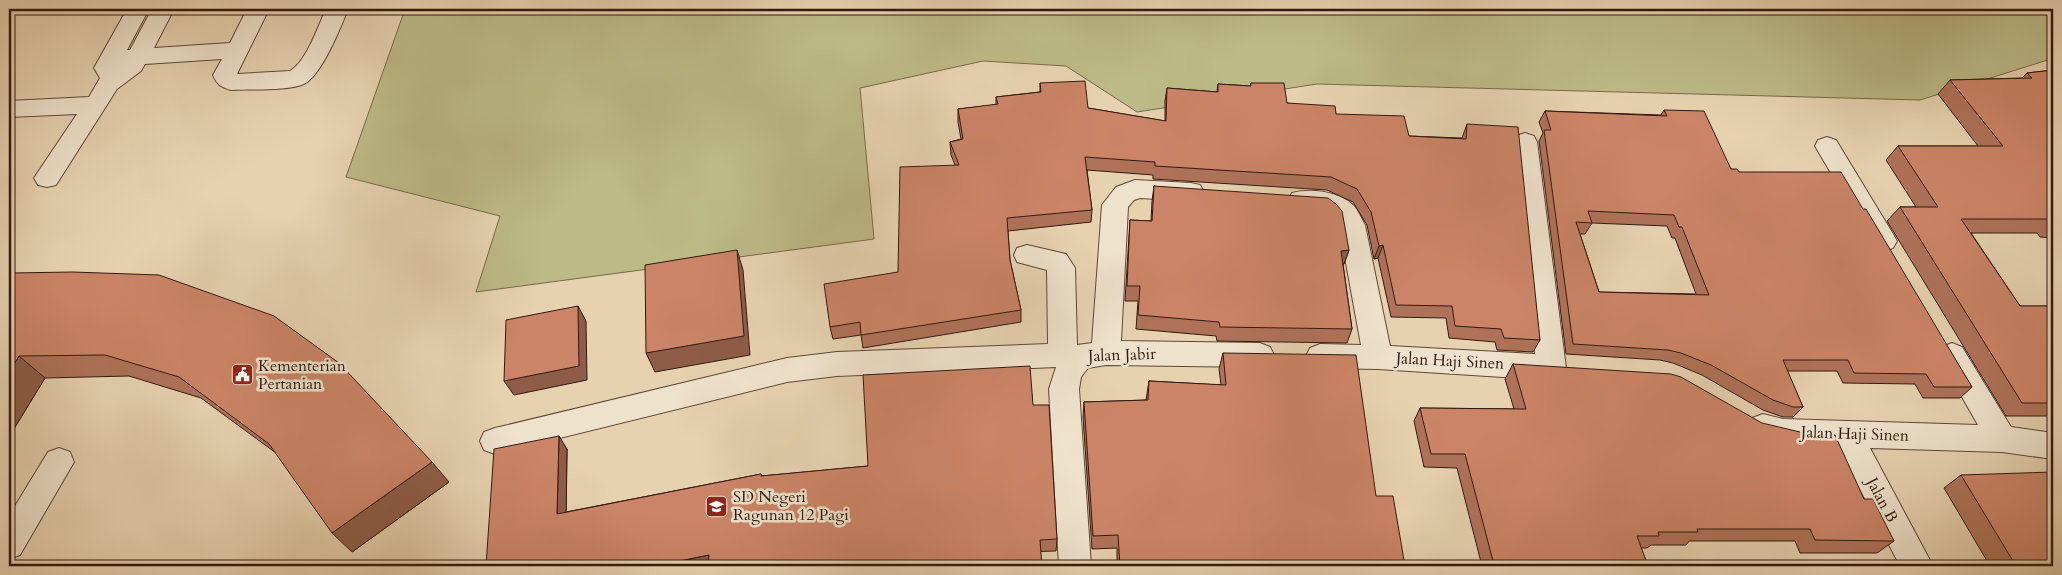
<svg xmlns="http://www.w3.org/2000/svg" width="2062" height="575" font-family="Cardo,serif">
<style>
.green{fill:#bcba87;stroke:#776a4c}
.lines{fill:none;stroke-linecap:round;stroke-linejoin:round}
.minor-casing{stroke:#5f4738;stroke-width:2}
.minor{fill:#efe2cc;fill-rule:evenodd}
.wall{fill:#af7259;stroke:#321910;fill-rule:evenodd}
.shaded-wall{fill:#8e5c48;stroke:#321910}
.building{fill:#cb8467;stroke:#321910;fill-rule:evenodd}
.labels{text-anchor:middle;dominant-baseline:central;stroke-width:5;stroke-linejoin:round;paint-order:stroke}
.street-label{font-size:16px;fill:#321910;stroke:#efe2cc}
.poi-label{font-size:16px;fill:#321910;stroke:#efe2cc;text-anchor:start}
</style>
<rect width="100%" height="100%" fill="#e7d2b0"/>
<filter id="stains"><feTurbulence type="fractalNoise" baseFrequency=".004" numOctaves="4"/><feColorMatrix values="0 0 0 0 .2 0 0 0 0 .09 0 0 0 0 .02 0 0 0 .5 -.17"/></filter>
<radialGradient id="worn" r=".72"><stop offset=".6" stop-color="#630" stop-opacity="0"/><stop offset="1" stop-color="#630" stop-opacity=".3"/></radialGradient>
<path class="green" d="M405,9H2053V61L2051,59L1920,100L1317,84L1137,112L1066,66L983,61L860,88L874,239L476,292L500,216L346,177Z"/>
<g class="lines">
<defs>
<path id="minor" d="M127,9H149L127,50H130L152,9H174L154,48L230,43L247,9H269L237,74L290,71C307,61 318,26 326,9H348C341,27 321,76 304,84C289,91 249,89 231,90C221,87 217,85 213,75L222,59L145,64L141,71L117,89L56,185L47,187L38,185L34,178L77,114L9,117V101L89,97L100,78L94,68Z
M1525,133L1534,136L1537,142L1566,368L1561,377L1551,380L1378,369L1320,368L1310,364L1306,356L1310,348L1320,344L1361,345L1339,225C1327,207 1310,212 1292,207L1288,200L1292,193C1309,188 1339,191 1353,205C1358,210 1361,218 1365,225L1390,346L1535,354L1513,142L1516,136Z
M1827,137L1836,140L1893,234L1897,241L1893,248L1884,251L1875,248L1815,146L1818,140Z
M1135,180L1191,183L1200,185L1204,192L1200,199L1191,201L1140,198L1134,200L1128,207L1121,341L1260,343L1270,347L1274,355L1270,363L1260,367L1106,365L1088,368L1081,377L1079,389L1091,566H1059L1049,389L1056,367L837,376L787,382L495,454L484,450L480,441L484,432L495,428L787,358L837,352L1048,344L1047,270L1017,262L1014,255L1017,248L1027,245L1066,254L1075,268L1077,345L1092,343L1102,205L1116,187Z
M1952,343L1962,347L2011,427L2053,433V459L2002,452L1870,448L1933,566H1900L1838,447L1783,445L1752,436L1748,427L1752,418L1763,414L1783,419L1978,425L1938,355L1942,347Z
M59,448L70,452L74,462L20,555L9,559V516L48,452Z"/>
</defs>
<use href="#minor" class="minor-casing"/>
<use href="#minor" class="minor"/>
</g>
<path class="wall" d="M2053,70V238L2040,237L2037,233H1971L2020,306H2053V416H2006L1887,221L1900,207H1916L1886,160L1898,146H1978L1938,94L1950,80L2022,78L2027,73Z
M1040,83L1088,108L1165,121V101L1167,88L1217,92L1218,84L1250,86L1251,83L1287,103L1336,114L1409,136L1462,138L1467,124L1540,340L1533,352L1497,350L1495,342L1449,338L1446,318L1391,317L1378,258L1374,259L1367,225L1353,202L1327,190L1153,179V175L1087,170L1092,210L1091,222L1008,231L1010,260L1021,310V322L863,348L861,335L833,339L830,327L898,272L955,165L951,155L950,142L961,139L958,122V109L996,105V97L1040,92Z
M1664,110L1731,169L1739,172L1863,209L1972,387L1960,398H1923L1915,384L1843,383L1837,371H1787L1803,407L1793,417H1783L1763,410L1702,375L1673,363L1660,360L1566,354L1539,141L1543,133L1539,122L1545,111L1661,115ZM1592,223L1667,226L1672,238H1675L1696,294L1599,292L1580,234H1585Z
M1154,186L1349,250L1344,264H1343L1352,329L1347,343L1217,341L1216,336L1136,329L1138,301H1125L1130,220L1151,221L1152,201Z
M9,273L449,482L352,552L276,453L201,398L129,376L45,378L9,437Z
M1223,353L1376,496L1405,566H1117V548L1092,549L1083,417L1084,402L1146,400L1149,381L1221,385L1219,369Z
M1513,364L1864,499L1894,541L1877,553H1800L1795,541H1689L1686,545H1651L1647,548H1641L1648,566H1482L1457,468L1424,467L1414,421L1420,408L1514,409L1505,379Z
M1033,405L1057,539L1056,551L486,566L567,449L566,512L761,474L762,476L868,466Z
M1961,475L2053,566H1990L1944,488Z"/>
<path class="shaded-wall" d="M1383,245L1378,258L1374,259L1379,246Z
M737,250L743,270L750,355L655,372L646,353Z
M1349,250L1344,264L1336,266L1341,251Z
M578,306L586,321L587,380L514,395L504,381Z
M19,356L45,378L9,437V372Z
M559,436L567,449L566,526L557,514Z
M432,462L449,482L352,552L332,533Z
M709,555L715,566H655Z"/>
<path class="building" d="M2053,70V222L2051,219H1961L2020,306H2053V403H2022L1900,207H1938L1898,146H2003L1950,80L2032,78L2027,73Z
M1085,81L1088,108L1166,121L1167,88L1218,92V84L1251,86V83H1284L1287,103L1335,106L1336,114L1404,116L1409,136L1466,139L1467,124L1518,127L1540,340L1504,338L1501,329L1455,326L1452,306L1396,305L1383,245L1379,246L1371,212L1357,189L1331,177L1155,166V162L1085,157L1092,210L1007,218L1010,260L1021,310L861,335L860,322L830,327L824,284L898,272L900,167L959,165L950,142L963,139L958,109L998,104L996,97L1041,92L1040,83Z
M1664,110L1704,111L1731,169H1737L1739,172H1841L1863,209H1866L1972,387H1934L1926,374L1854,373L1848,360H1783L1803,407H1793L1773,400L1711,365L1681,353L1668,350L1573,344L1544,130H1551L1545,111L1667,116ZM1588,211L1674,215L1679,227H1682L1709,295L1599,292L1576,222L1592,223Z
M1154,186L1328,198L1336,204L1342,211L1349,250L1341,251L1352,329L1220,327L1219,322L1138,315L1140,286H1127L1130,220L1152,221Z
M737,250L744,336L646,353L645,265Z
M73,272L159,275L274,316L339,363L432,462L332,533L269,444L179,377L105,355L19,356L9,372V273Z
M578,306L579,366L504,381L506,320Z
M1223,353L1356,355L1376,496H1393L1405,566H1120L1118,535L1093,536L1084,402L1148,400L1149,381L1226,385Z
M1513,364L1671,374L1681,377L1762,423L1800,432L1835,435L1864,499H1873L1894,541L1815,540L1810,529H1697L1698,532H1658L1659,536H1637L1648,566H1574L1572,561H1493L1465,454H1431L1420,408L1526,409Z
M1030,366L1033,405H1049L1057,539L1040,540L1042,566H708L709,555L655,566H486L494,449L559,436L557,514L761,474V476L868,466L863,375Z
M2053,472V566H2016L1961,475Z"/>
<defs>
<symbol id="civic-square" viewBox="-11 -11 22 22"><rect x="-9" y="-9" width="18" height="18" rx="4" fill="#8f2418" stroke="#efe2cc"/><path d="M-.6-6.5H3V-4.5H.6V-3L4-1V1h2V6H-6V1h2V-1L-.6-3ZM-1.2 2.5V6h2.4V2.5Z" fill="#fff"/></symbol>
<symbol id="school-square" viewBox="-11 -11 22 22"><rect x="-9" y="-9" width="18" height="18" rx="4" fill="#8f2418" stroke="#efe2cc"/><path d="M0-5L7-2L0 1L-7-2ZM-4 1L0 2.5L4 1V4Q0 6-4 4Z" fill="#fff"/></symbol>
</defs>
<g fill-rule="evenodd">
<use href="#civic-square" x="230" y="362" width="25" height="25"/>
<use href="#school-square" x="704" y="494" width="25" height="25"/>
</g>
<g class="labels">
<g class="street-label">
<text transform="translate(1122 355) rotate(-2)">Jalan Jabir</text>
<text transform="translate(1450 361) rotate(3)">Jalan Haji Sinen</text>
<text transform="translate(1855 434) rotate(2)">Jalan Haji Sinen</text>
<text transform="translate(1882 500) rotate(62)">Jalan B</text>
</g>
<g class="poi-label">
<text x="258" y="366">Kementerian<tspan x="258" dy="18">Pertanian</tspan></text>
<text x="733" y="497">SD Negeri<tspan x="733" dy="18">Ragunan 12 Pagi</tspan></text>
</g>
</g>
<rect width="2062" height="575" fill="none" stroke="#e7d2b0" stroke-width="30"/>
<rect x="10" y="10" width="2042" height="555" fill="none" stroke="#321910" stroke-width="2.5"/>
<rect x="15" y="15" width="2032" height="545" fill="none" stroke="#321910"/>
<rect width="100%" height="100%" filter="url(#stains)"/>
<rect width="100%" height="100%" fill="url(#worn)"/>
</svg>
